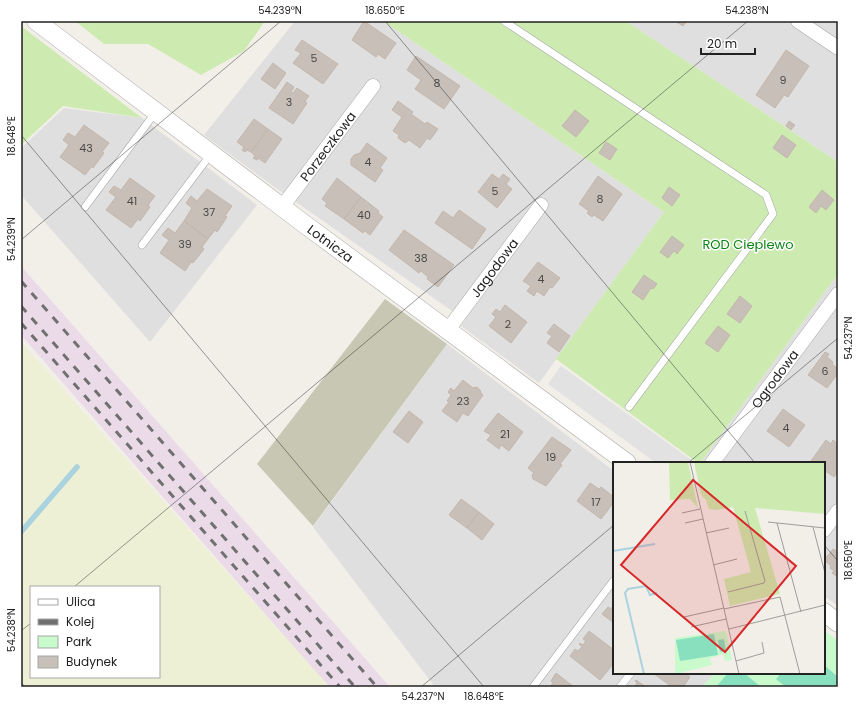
<svg xmlns="http://www.w3.org/2000/svg" width="859" height="708" font-family="Poppins,sans-serif">
<style>
.residential{fill:#e0dfdf}
.industrial{fill:#ebdbe8}
.construction{fill:#c7c7b4}
.farmland{fill:#eef0d5;fill-rule:evenodd}
.grass{fill:#cdebb0}
.park{fill:#c8facc}
.pitch{fill:#88e0be}
.parking{fill:#e2e2e2}
.lines{fill:none;stroke-linecap:round;stroke-linejoin:round}
.stream{stroke:#aad3df;stroke-width:5.5}
.building{fill:#c7bfb8;stroke:#c4b6ab}
.service-casing{stroke:#a9a9a9;stroke-width:8}
.minor-casing{stroke:#a9a9a9;stroke-width:15}
.tertiary-casing{stroke:#a9a9a9;stroke-width:19}
.service{stroke:#fff;stroke-width:7}
.minor{stroke:#fff;stroke-width:14}
.tertiary{stroke:#fff;stroke-width:18}
.rail{stroke:#707070;stroke-width:3;stroke-dasharray:8 8;stroke-linecap:butt}
.ticks{fill:none;stroke:#222;stroke-width:1;stroke-opacity:0.45}
.labels{text-anchor:middle;dominant-baseline:central;stroke-width:3;stroke-linejoin:round;paint-order:stroke}
.number-label{font-size:11px;fill:#4b4948}
.street-label{font-size:13px;fill:#222;stroke:#fff}
.park-label{font-size:13px;fill:#0c8416;stroke:#fff}
.inset-river{fill:none;stroke:#aad3df;stroke-width:2}
.inset-road{fill:none;stroke:#9f9d99;stroke-width:1}
.view{fill:#d62828;fill-opacity:0.15;stroke:#d62828;stroke-width:2}
.inset-edge{fill:none;stroke:#222;stroke-width:2}
.neatline{fill:none;stroke:#222;stroke-width:1.5}
.ticks-label{font-size:10px;text-anchor:middle;fill:#222}
</style>
<rect width="100%" height="100%" fill="#f2efe9"/>
<path class="residential" d="M295,21H383L664,212L539,383L461,326L465,320L273,186L204,135Z
M626,21H838V162L784,126Z
M64,108L142,118L257,205L150,342L21,195V148Z
M838,274V606L824,596V463H700Z
M447,344L614,471V673H715L702,687H435L313,527Z"/>
<path class="industrial" d="M21,266L390,687H329L21,335Z"/>
<path class="construction" d="M385,299L447,344L313,526L257,464Z"/>
<path class="farmland" d="M21,342L328,685L329,687H21ZM31,587H159V677H31Z"/>
<path class="grass" d="M75,21H265L244,51L201,75L148,44H104Z
M383,21H626L838,162V274L700,463H698L556,359L664,212Z
M21,26L142,118L63,106L21,145Z"/>
<path class="park" d="M824,630L838,641V687H702L715,673H824Z"/>
<path class="pitch" d="M824,665L838,677V687H786L776,679L781,673H824Z
M728,673H744L761,687H716Z"/>
<path class="parking" d="M561,366L694,462L693,463H656L548,384Z"/>
<g class="lines">
<path class="stream" d="M21,532L77,467"/>
</g>
<path class="building" d="M364,21L396,43L385,59L378,54L376,57L352,40Z
M675,21H687L683,26Z
M302,40L338,64L323,84L293,63L301,53L295,50Z
M786,50L809,66L788,97L784,95L775,108L756,95Z
M416,56L460,86L444,109L415,89L421,80L407,70Z
M273,63L286,73L275,89L261,79Z
M287,82L294,87L291,92L293,93L297,88L309,96L305,101L307,103L293,124L269,108Z
M398,101L413,112L411,114L425,124L427,122L438,129L430,140L427,138L420,148L409,140L405,143L398,138L399,135L393,131L402,117L392,110Z
M575,110L589,121L576,137L562,126Z
M254,119L268,129L251,152L247,150L245,152L242,150L244,147L237,142Z
M789,121L795,125L791,130L786,126Z
M84,125L109,143L102,152L104,153L93,168L92,166L85,175L60,157L69,145L63,140L68,133L75,137Z
M268,129L282,139L265,163L258,158L257,160L253,158L255,156L251,152Z
M782,135L796,145L787,158L773,148Z
M606,142L617,149L610,160L599,153Z
M367,143L387,158L380,168L383,170L375,182L351,165V159L354,155L360,153Z
M492,174L499,179L503,174L510,179L506,184L512,189L497,208L478,192Z
M598,176L622,194L603,221L594,215L592,217L587,213L589,211L579,204Z
M130,178L155,196L148,205L150,207L140,221L138,219L131,228L106,210L116,197L109,192L114,186L121,190Z
M337,178L361,197L344,219L325,206L327,203L322,199Z
M669,187L680,195L672,206L662,198Z
M207,189L232,206L225,216L227,217L217,232L215,230L208,239L184,221L192,208L186,203L191,196L197,201Z
M822,190L834,200L826,210L821,206L816,213L809,207Z
M361,197L379,211L378,213L383,217L370,235L365,231L363,233L344,219Z
M459,210L486,229L472,249L435,223L443,211L453,218Z
M184,221L208,239L202,247L204,249L193,263L191,262L185,271L160,253L169,240L162,235L168,228L175,233Z
M404,230L454,265L438,287L427,279L428,277L421,271L419,273L389,250Z
M672,236L684,245L677,254L674,251L668,258L660,252Z
M538,262L560,278L552,288L550,287L544,296L537,291L534,296L527,291L531,286L523,281Z
M644,275L657,284L653,289L651,288L643,300L632,292Z
M740,296L752,306L740,323L727,314Z
M505,305L527,322L511,343L489,326L496,317L492,314L496,309L500,312Z
M554,324L570,336L559,352L547,343L552,336L547,333Z
M718,326L730,335L718,352L705,343Z
M825,352L829,354L827,357L833,362L832,364L838,369V373L827,388L808,375Z
M463,380L473,388L477,387L480,390L481,393L483,395L468,416L463,413L457,422L442,411L449,402L447,401L451,395L448,392L451,388L454,391Z
M783,409L805,425L789,447L767,431Z
M409,411L423,422L408,443L393,432Z
M498,413L523,432L509,451L501,445L499,449L487,440L491,435L484,431Z
M552,437L571,450L560,464L562,465L546,486L533,479L532,475L534,473L528,468Z
M826,440L831,444L833,440L838,444V472L834,477L824,470V463H815L811,461Z
M590,483L599,489L601,487L614,497V502L601,519L577,501Z
M461,499L479,512L467,528L449,515Z
M479,512L494,524L482,540L467,528Z
M833,549L838,552V577L832,573L834,571L830,568L831,566L824,560Z
M614,604V623L602,614L608,607L611,609Z
M589,631L614,650V663L600,680L570,656L575,649L578,651L582,647L579,644L580,643L583,645L586,641L583,639Z
M556,673L574,687H550L553,683L551,681Z
M653,673H685L690,677L683,687H672Z
M636,680L646,687H634L637,683L635,681Z"/>
<g class="lines">
<defs>
<path id="service" d="M504,21L766,195L773,214L629,407
M85,207L155,113
M142,245L211,154
M533,687L614,580
M620,687L631,673"/>
<g id="minor">
<path d="M798,21L838,48"/>
<path id="s1" d="M282,207L373,86"/>
<path id="s2" d="M447,331L541,205"/>
<path id="s3" d="M712,463L838,294"/>
<path d="M824,530L838,511"/>
</g>
<g id="tertiary">
<path id="s4" d="M36,21L299,220L627,463"/>
<path d="M824,612L838,623"/>
</g>
</defs>
<use href="#service" class="service-casing"/>
<use href="#minor" class="minor-casing"/>
<use href="#tertiary" class="tertiary-casing"/>
<use href="#service" class="service"/>
<use href="#minor" class="minor"/>
<use href="#tertiary" class="tertiary"/>
<path class="rail" d="M21,281L377,687
M21,306L355,687
M21,323L340,687"/>
</g>
<path class="ticks" d="M385,21L755,463M21,135L484,687M21,240L281,21M688,463L838,338M824,545L838,561M74,587L748,21M21,631L31,623M21,682L25,687M421,687L614,525"/>
<g class="labels">
<g class="number-label">
<text x="314" y="58">5</text>
<text x="783" y="80">9</text>
<text x="437" y="83">8</text>
<text x="289" y="102">3</text>
<text x="86" y="148">43</text>
<text x="368" y="162">4</text>
<text x="495" y="191">5</text>
<text x="600" y="199">8</text>
<text x="132" y="201">41</text>
<text x="209" y="212">37</text>
<text x="364" y="215">40</text>
<text x="185" y="244">39</text>
<text x="421" y="258">38</text>
<text x="541" y="279">4</text>
<text x="508" y="324">2</text>
<text x="825" y="371">6</text>
<text x="463" y="401">23</text>
<text x="786" y="428">4</text>
<text x="505" y="434">21</text>
<text x="551" y="457">19</text>
<text x="596" y="502">17</text>
</g>
<g class="street-label">
<text stroke="none"><textPath href="#s1" startOffset="76">Porzeczkowa</textPath></text>
<text stroke="none"><textPath href="#s4" startOffset="369">Lotnicza</textPath></text>
<text stroke="none"><textPath href="#s2" startOffset="79">Jagodowa</textPath></text>
<text stroke="none"><textPath href="#s3" startOffset="105">Ogrodowa</textPath></text>
</g>
<g class="park-label">
<text x="748" y="244">ROD Cieplewo</text>
</g>
</g>
<g transform="translate(613 462)">
<rect width="212" height="212" fill="#f2efe9"/>
<path d="M56,0H75L85,46L77,37L57,38ZM81,0H212V52L142,46L167,132L117,144L111,117L138,110L120,45L104,48L96,47L93,38L88,33Z" fill="#cdebb0"/>
<path d="M113,169L119,198L112,199L110,192L97,196L99,203L62,212V176Z" fill="#c8facc"/>
<path d="M101,172L105,193L67,199L63,178ZM111,177L113,189L107,190L105,178Z" fill="#88e0be"/>
<path class="inset-river" d="M0,89L42,82M31,212L12,131L15,127L33,124L37,133L44,131"/>
<path class="inset-road" d="M77,0L126,212M69,51L87,47M155,60L212,66M72,61L90,57M164,61L188,150M200,65L212,111M93,71L116,66M100,103L124,97M115,130L151,121L152,119L132,49M111,147L167,135L187,212M71,155L111,146M78,165L113,157M116,167L212,143M123,199L151,191L149,180"/>
<path class="view" d="M80,18L183,104L112,190L8,103Z"/>
<rect width="212" height="212" class="inset-edge"/>
</g>
<rect width="859" height="708" fill="none" stroke="#ffffff" stroke-width="44"/>
<rect x="30" y="586" width="130" height="92" fill="#ffffff" stroke="#a7a7a7"/>
<rect x="38" y="599" width="20" height="6" fill="#ffffff" stroke="#a7a7a7"/>
<text x="66" y="606" font-size="12" fill="#222222">Ulica</text>
<rect x="38" y="619" width="20" height="6" fill="#707070" stroke="#a7a7a7"/>
<text x="66" y="626" font-size="12" fill="#222222">Kolej</text>
<rect x="38" y="636" width="20" height="12" fill="#c8facc" stroke="#a7a7a7"/>
<text x="66" y="646" font-size="12" fill="#222222">Park</text>
<rect x="38" y="656" width="20" height="12" fill="#c7bfb8" stroke="#a7a7a7"/>
<text x="66" y="666" font-size="12" fill="#222222">Budynek</text>
<path d="M701 48v6h54v-6" fill="none" stroke="#222222" stroke-width="2"/>
<text x="707" y="48" font-size="12" fill="#222222" stroke="#ffffff" stroke-width="3" paint-order="stroke">20 m</text>
<rect x="22" y="22" width="815" height="664" class="neatline"/>
<g class="ticks-label">
<text x="280" y="14">54.239°N</text>
<text x="385" y="14">18.650°E</text>
<text x="747" y="14">54.238°N</text>
<text transform="translate(11 136) rotate(-90)" y="4">18.648°E</text>
<text transform="translate(11 239) rotate(-90)" y="4">54.239°N</text>
<text transform="translate(848 338) rotate(-90)" y="4">54.237°N</text>
<text transform="translate(848 560) rotate(-90)" y="4">18.650°E</text>
<text transform="translate(11 630) rotate(-90)" y="4">54.238°N</text>
<text x="423" y="700">54.237°N</text>
<text x="484" y="700">18.648°E</text>
</g>
</svg>
